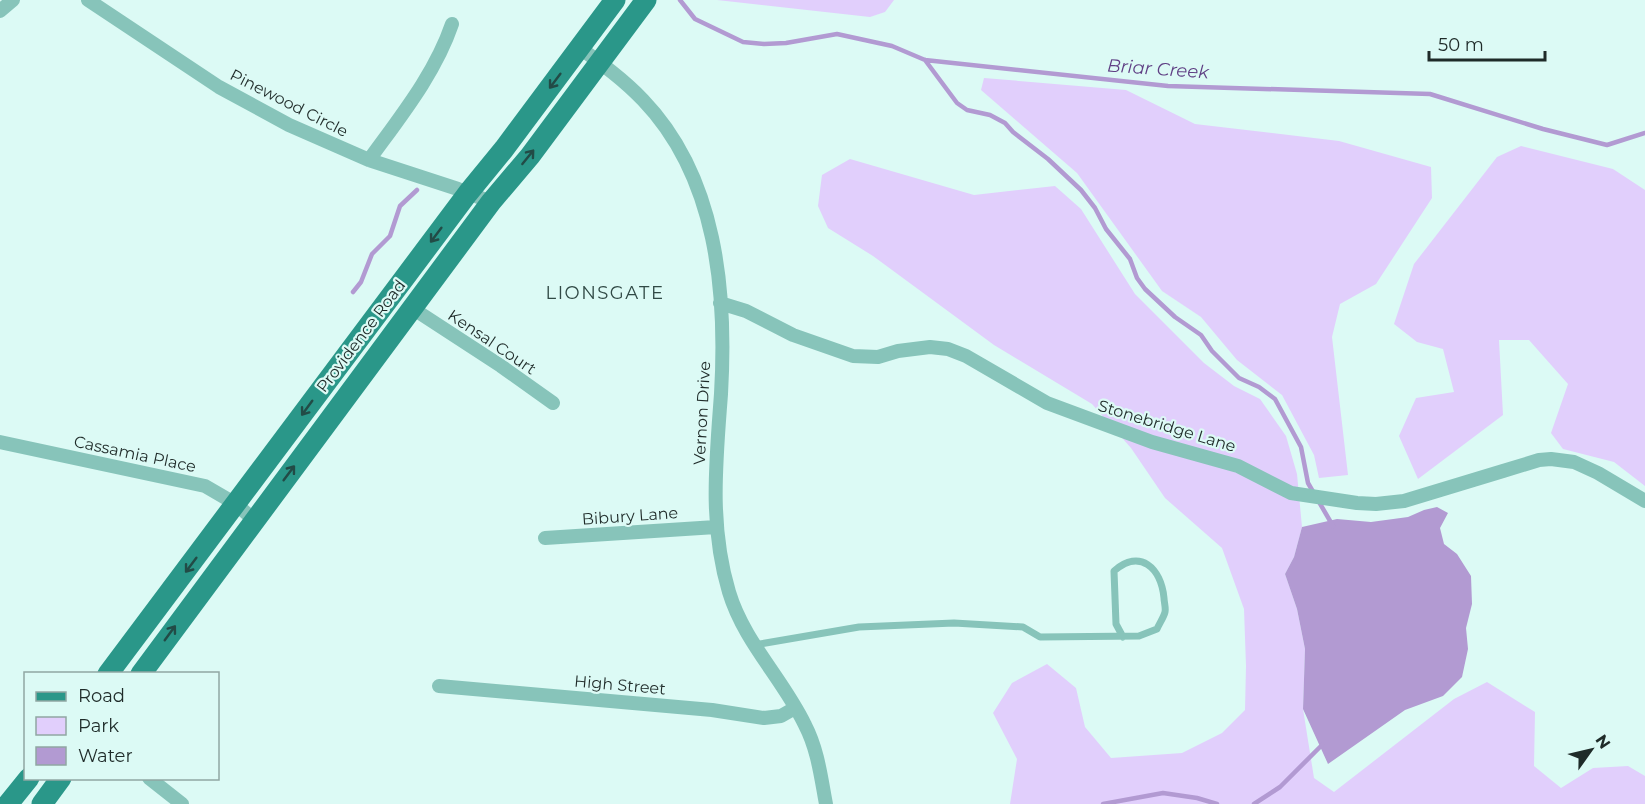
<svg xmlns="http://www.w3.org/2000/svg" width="1645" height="804" font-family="Montserrat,sans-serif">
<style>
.green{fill:#e1cffc}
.water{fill:#b29ad2}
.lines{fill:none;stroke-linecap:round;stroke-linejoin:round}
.stream{stroke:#b29ad2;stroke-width:4.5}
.service{stroke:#87c4ba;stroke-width:7}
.minor{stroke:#87c4ba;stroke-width:14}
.primary{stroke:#2a9789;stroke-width:21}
.oneway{stroke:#224b46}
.labels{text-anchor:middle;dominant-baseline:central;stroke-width:4.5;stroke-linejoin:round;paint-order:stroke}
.street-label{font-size:16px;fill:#1f2b29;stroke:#dcfaf5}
.water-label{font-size:18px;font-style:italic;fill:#5f3f84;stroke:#dcfaf5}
.neighbourhood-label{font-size:18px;letter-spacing:1.5px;fill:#304945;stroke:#dcfaf5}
</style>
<rect width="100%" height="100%" fill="#dcfaf5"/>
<path class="green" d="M717,0H894L885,12L870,17Z
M984,78L1126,90L1195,124L1339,141L1431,167L1432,198L1376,284L1340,304L1332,337L1348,475L1319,478L1314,455L1282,395L1237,360L1201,317L1162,291L1077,173L981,90Z
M1521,146L1613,169L1645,190V486L1614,462L1563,449L1551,433L1568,384L1529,340H1499L1503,415L1418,479L1399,436L1416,398L1454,392L1443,349L1417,342L1394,324L1414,264L1497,157Z
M850,159L974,195L1055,186L1081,209L1135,294L1204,363L1234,386L1260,399L1286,436L1297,474L1302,527L1294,557L1285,574L1297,609L1305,649L1303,709L1314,778L1334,792L1454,699L1487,682L1535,712L1534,766L1561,788L1593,768L1628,766L1645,776V804H1010L1017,759L993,713L1012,683L1047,664L1076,688L1085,727L1111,758L1182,753L1222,733L1245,710L1246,666L1244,609L1222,548L1165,498L1131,448L1092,404L994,345L873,256L828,228L818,206L822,175Z"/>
<path class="water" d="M1437,507L1448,513L1440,528L1444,544L1457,554L1471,576L1472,604L1466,628L1468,649L1462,677L1443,696L1405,710L1328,764L1303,709L1305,649L1297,609L1285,574L1294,557L1302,527L1337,519L1371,522L1408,517L1424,510Z"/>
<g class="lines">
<path class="stream" d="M680,0L695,19L743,42L764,44L786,43L837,34L892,46L925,60L1168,86L1430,94L1543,129L1607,145L1645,133
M925,60L957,103L967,110L990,115L1005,123L1013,132L1048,159L1081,190L1095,208L1106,229L1130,259L1137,278L1145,289L1175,317L1201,335L1212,351L1239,378L1259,387L1275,399L1301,447L1308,483L1333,526
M353,292L361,282L372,254L390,236L400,206L417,190
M1103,804L1163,793L1197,798L1217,804
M1254,804L1280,787L1322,745"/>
<path class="service" d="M754,645L859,627L954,623L1023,627L1040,637L1139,636L1157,629C1159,624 1164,617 1165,612C1166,608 1164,602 1164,598C1161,568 1140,548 1114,571L1116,624L1123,637"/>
<path class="minor" d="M88,0L219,87L289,125L369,160L458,189L491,202
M0,11L13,0
M580,48C602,64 624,80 643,100C717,177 727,292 721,394C716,462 709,525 729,592C744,642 783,679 805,725C818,750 821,778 826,804
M369,160C400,117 435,74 452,24
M720,303L746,311L793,335L853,356L878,357L898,351L930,347L948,349L966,356L1047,403L1152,442L1238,466L1291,493L1357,503L1376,504L1404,501L1503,471L1539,460L1551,459L1574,462L1598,473L1645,501
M412,308L501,366L553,403
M0,442L205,486L236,504L254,520
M545,538L716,527
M439,686L712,710L764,718L781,716L795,708
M149,778L182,804"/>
<path class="primary" d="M108,674L468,193L504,149L615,0
M141,674L491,202L530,156L646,0
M8,804L29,778
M42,804L61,778"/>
</g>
<defs><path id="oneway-shaft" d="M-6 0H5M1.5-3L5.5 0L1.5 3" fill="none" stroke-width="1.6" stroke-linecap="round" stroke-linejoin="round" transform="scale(1.5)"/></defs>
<g class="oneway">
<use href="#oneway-shaft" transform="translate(555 81) rotate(127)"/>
<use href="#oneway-shaft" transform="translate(528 157) rotate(-51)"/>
<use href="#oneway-shaft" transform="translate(436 235) rotate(127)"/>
<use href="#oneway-shaft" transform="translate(307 408) rotate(126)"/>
<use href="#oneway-shaft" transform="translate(289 473) rotate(-53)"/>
<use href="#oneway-shaft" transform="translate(191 565) rotate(127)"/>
<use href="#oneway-shaft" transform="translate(170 633) rotate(-54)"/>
</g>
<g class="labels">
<g class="street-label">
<text transform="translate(289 103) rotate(27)">Pinewood Circle</text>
<text transform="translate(361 336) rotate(-53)">Providence Road</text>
<text transform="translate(492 342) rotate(34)">Kensal Court</text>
<text transform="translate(702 413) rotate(-87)">Vernon Drive</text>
<text transform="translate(1167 426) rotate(17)">Stonebridge Lane</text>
<text transform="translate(135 454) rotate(12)">Cassamia Place</text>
<text transform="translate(630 516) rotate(-4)">Bibury Lane</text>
<text transform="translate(620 685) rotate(5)">High Street</text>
</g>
<g class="water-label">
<text transform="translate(1158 69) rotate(4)">Briar Creek</text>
</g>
<g class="neighbourhood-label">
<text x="605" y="293">LIONSGATE</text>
</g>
</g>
<rect x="24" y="672" width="195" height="108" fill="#dcfaf5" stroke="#90a7a3" stroke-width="1.5"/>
<rect x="36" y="692" width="30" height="9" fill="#2a9789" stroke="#90a7a3" stroke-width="1.5"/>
<text x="78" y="702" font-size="18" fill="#1f2b29">Road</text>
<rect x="36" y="717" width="30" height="18" fill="#e1cffc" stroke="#90a7a3" stroke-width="1.5"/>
<text x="78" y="732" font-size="18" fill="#1f2b29">Park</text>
<rect x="36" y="747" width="30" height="18" fill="#b29ad2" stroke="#90a7a3" stroke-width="1.5"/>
<text x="78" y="762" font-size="18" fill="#1f2b29">Water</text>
<g transform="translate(1591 750) rotate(56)" stroke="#dcfaf5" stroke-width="4.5" paint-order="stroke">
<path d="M0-4.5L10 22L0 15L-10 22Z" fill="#1f2b29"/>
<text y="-9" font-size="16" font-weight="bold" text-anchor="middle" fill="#1f2b29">N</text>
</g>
<path d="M1429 51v9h116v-9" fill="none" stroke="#1f2b29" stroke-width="3"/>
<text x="1438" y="51" font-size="18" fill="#1f2b29" stroke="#dcfaf5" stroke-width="4.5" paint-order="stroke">50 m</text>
</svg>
